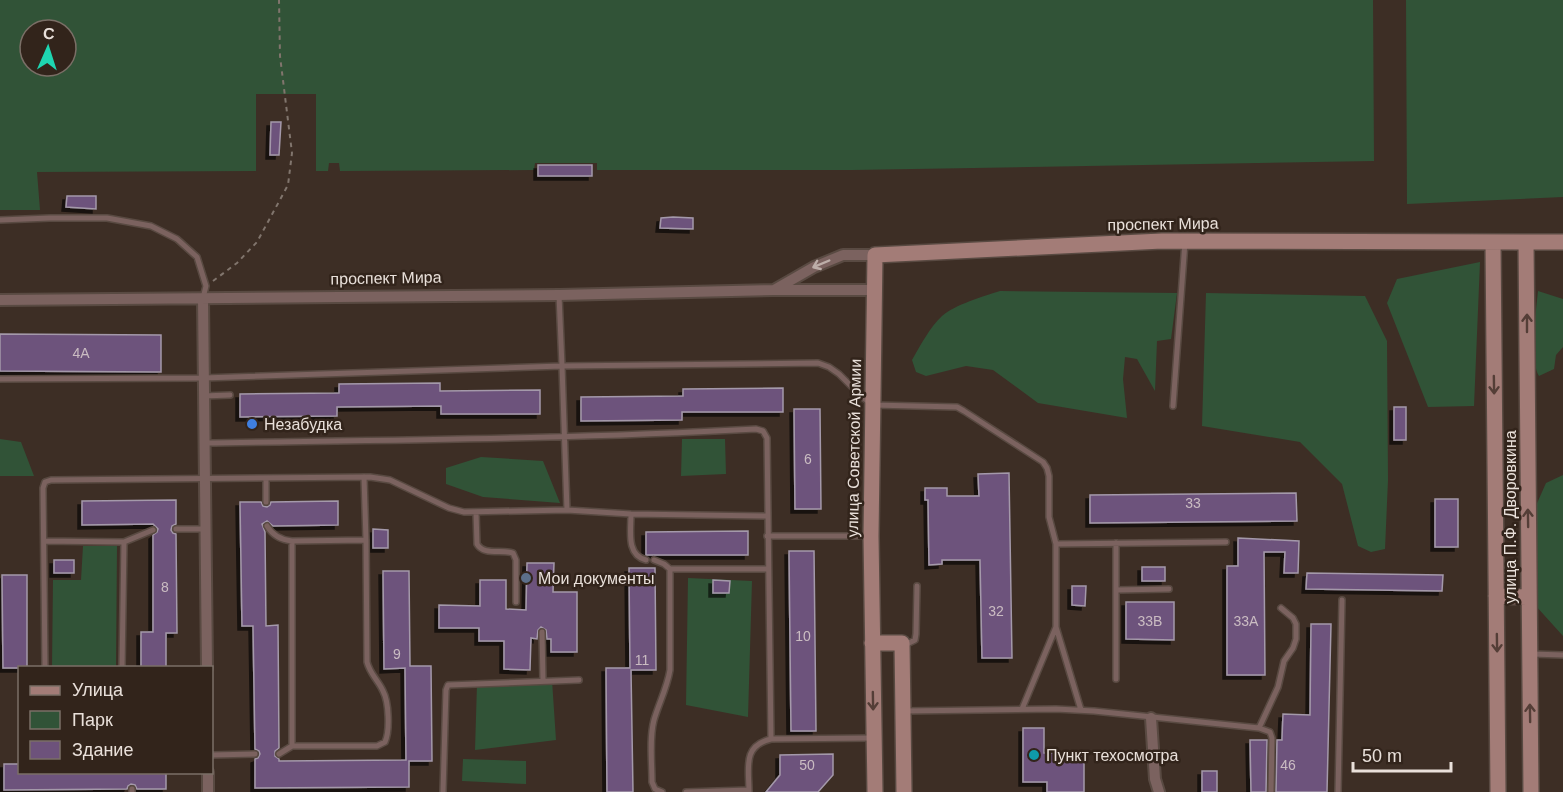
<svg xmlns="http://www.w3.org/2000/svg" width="1563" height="792" font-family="Helvetica,sans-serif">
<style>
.green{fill:#315337;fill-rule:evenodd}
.building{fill:#6d527b;stroke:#a499aa;stroke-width:1.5;filter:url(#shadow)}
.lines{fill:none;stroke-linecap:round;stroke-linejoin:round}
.lane-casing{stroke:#594a42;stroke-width:8}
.street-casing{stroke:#594a42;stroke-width:14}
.secondary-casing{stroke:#594a42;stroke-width:18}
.path{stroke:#81756d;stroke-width:2;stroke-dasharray:4.5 4.5;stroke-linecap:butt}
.lane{stroke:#7b625f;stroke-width:5}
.street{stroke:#7b625f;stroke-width:10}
.secondary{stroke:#a37c77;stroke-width:15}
.oneway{stroke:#bdaea9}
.oneway2{stroke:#543e37}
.shop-dot{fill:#3f7fe0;stroke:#32241b;stroke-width:2}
.service-dot{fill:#5c6f8a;stroke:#32241b;stroke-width:2}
.culture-dot{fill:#0f9aa8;stroke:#32241b;stroke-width:2}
.labels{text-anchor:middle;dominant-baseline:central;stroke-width:5;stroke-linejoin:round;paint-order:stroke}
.number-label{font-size:14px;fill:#cabcc2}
.street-label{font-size:16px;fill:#e9e0da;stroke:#32241b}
.poi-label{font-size:16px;fill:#e9e0da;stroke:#32241b;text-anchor:start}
</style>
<defs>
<filter id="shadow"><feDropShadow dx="-4" dy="4" stdDeviation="0" flood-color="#0009"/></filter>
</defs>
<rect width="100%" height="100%" fill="#3d2e25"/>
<path class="green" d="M0,0H1373L1374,161L853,170H597V163H535L534,170L340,171L339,163H329L328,171H316V94H256V171L37,172L40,210H0ZM30,30H66V66H30Z
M1406,0H1563V197L1407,204Z
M1480,262L1474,406L1428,407L1387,303L1397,279Z
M1000,291L1177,293L1171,339L1157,341L1155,391L1137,359L1125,357L1123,379L1127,418L1038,403L993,370L966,366L926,376L916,372L912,360C920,346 930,327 942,316C954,305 984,296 1000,291Z
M1538,291L1563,299V347L1556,355L1554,369L1539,376C1529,360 1536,311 1538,291Z
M1206,293L1365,296L1387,341L1388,480L1385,549L1371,552L1358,546L1342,484L1300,442L1202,426Z
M0,439L21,442L34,476H0Z
M682,439H725L726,474L681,476Z
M481,457L543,461L560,503L483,497L446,484V468Z
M1563,475V636L1535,605L1534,510L1546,483Z
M83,546H117L116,667H52L53,580H81Z
M688,578L752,581L748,717L686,705Z
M552,680L556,740L475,750L477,684Z
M463,759L526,761V784L462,781Z"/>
<path class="building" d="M271,122H281L279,155H270Z
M538,165H592V176H538Z
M67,196H96V209L66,207Z
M673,217L693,218V229L660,228L661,218Z
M0,334L161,335V372L0,371Z
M440,383V391L540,390V414H441V406L337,407V416L240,417V394L339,393V384Z
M783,388V412H682V420L581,421V397L683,396V389Z
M1394,407H1406V440H1394Z
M794,409H820L821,509H795Z
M1009,473L1012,658H982L980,560H942V564L929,565L928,500H925V488H947V496H979L978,474Z
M1296,493L1297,521L1090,523V495Z
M1435,499H1458V547H1435Z
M176,500V524L172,526L171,530L173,533L176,534L177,633H166V668H141V632H153V535L157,532L158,529L153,524L82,525V501Z
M338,501V525L273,526L267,521L262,524L265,532L266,626L278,625L279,748L275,751V756L279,759V761L406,760L405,668L384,669L383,571H409L410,666H431L432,761H409V787L255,788V759L258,758L260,754L259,751L255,749L253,626H242L240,502H261L263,506L267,507L270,505L271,502Z
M373,529L388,530V548H373Z
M748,531V555H646V532Z
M1238,538L1299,541L1298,573H1284L1285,552H1264L1265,675H1227V566H1238Z
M789,551H814L816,731H791Z
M54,560H74V573H54Z
M527,563H554L553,592H577V652H551V639H547L546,630L541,627L538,630L537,639L531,638L530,670L504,669V641H479V628H439V605L480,606V580H506V609L526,610Z
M1142,567H1165V581H1142Z
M629,568H655L656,670H631L633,792H607L606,668H630Z
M1307,573L1443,575L1442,591L1306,589Z
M2,575H27V668H3Z
M713,580L730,581L729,593H713Z
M1072,586H1086L1085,606L1072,605Z
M1126,602H1174V640L1126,639Z
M1311,624H1331L1327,792H1276L1277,740H1282V738L1283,714L1310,715Z
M1023,728H1044V753H1084V792H1047V782H1023Z
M1250,740H1267L1266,792H1251Z
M833,754V775L818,792H766L780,775V755Z
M4,764H20V772H166V789H137L135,785L131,784L128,786L127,789L4,790Z
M1202,771H1217V792H1202Z"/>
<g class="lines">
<defs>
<path id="lane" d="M0,220L50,218H107L151,226L177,239L197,257L206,286L203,298
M559,295L562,366L818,363L829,367L839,374L861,396L873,405L957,407L964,411L1043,462L1047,468L1049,476V517L1056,544V627L1022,709
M0,379L203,378L562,366L567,510
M203,396L230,395
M1173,406L1185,242
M204,443C388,440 572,439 756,429L763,431L767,438L771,739C742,746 749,768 749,792
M364,477L366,540L292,541V746H377L385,742C390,731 389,702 383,691C378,680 370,674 367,662L366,540
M266,478V502
M476,512L477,544C484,556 501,549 513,553L516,560V602
M631,514C631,531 626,555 646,560
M267,526C273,536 281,540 292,541
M176,529H206
M767,536H870
M44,541L124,542L122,668
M124,542L153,530
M1116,543V679
M1056,544L1226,542
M654,560L664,564L670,569
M1116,590L1169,589
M1056,627L1081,710
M542,632L543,681
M903,643H909L915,640L916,634L917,586
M1532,654L1563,655
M45,668L43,488L45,482L51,480L370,477L390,480L449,508L464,512L567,510L631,514L767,516
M904,711L1056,709L1094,711L1259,728L1278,687L1284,661L1293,648L1296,639V624L1293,618L1281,608
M1259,728L1270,732L1272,738L1271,792
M771,739L873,738
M279,754L292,746
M212,755L255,754
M132,789V792
M443,792L446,690L448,685L579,680
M662,792L655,789L652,782C652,762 649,739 654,720C659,703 667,688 670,670V569H768
M686,792L749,790
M1338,792L1342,600"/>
<path id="street" d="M774,290L814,267L843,255H875
M203,298L207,668
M0,300L559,295L773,290H875
M1151,718L1155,779L1159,792
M208,792V772"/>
<path id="secondary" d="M1493,242L1498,792
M1526,242L1531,792
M1496,596L1529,597
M872,643H902L904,792
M875,792L871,536L875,255L1162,241L1563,242"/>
</defs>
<use href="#lane" class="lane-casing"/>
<use href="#street" class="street-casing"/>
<use href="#secondary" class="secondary-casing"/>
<path class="path" d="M213,281L237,263L257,242L288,185L292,153L280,56L279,0"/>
<use href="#lane" class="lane"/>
<use href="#street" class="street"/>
<use href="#secondary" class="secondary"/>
</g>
<defs><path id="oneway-shaft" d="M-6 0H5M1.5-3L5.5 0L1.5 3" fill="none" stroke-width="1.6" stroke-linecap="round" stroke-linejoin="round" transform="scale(1.5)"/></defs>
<use class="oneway" href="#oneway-shaft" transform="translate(821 264) rotate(157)"/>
<g class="oneway2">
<use href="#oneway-shaft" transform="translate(1527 323) rotate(-90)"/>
<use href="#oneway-shaft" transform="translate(1494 385) rotate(89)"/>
<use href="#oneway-shaft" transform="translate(1528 518) rotate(-91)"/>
<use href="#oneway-shaft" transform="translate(1497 643) rotate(89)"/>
<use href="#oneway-shaft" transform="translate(873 701) rotate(89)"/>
<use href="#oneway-shaft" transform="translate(1530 713) rotate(-91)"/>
</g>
<circle class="shop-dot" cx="252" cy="424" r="6"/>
<circle class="service-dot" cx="526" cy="578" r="6"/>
<circle class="culture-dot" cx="1034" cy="755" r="6"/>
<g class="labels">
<g class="number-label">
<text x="81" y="353">4А</text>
<text x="808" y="459">6</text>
<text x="1193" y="503">33</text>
<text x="165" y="587">8</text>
<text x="996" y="611">32</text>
<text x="1150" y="621">33В</text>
<text x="1246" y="621">33А</text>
<text x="803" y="636">10</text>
<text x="397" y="654">9</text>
<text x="642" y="660">11</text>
<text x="807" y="765">50</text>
<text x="1288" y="765">46</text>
</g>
<g class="street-label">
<text transform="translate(1163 224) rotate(-1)">проспект Мира</text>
<text transform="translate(386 278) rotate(-1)">проспект Мира</text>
<text transform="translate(854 448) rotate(-89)">улица Советской Армии</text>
<text transform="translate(1510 517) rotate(-90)">улица П.Ф. Дворовкина</text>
</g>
<g class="poi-label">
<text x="264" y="424">Незабудка</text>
<text x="538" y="578">Мои документы</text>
<text x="1046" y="755">Пункт техосмотра</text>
</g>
</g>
<rect x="18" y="666" width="195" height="108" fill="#32241b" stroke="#7b6f67" stroke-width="1.5"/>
<rect x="30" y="686" width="30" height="9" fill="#a37c77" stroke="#7b6f67" stroke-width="1.5"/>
<text x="72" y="696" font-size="18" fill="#e9e0da">Улица</text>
<rect x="30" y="711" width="30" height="18" fill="#315337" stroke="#7b6f67" stroke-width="1.5"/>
<text x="72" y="726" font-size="18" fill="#e9e0da">Парк</text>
<rect x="30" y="741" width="30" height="18" fill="#6d527b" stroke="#7b6f67" stroke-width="1.5"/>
<text x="72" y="756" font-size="18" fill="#e9e0da">Здание</text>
<g transform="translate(48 48) rotate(3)"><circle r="28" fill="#32241b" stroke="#7b6f67" stroke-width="1.5"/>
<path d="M0-4.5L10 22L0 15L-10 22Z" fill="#1ed5b1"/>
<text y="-9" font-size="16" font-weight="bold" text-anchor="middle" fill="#e9e0da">С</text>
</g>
<path d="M1353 762v9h98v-9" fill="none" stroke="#e9e0da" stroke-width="3"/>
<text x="1362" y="762" font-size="18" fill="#e9e0da" stroke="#32241b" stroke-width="4.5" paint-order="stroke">50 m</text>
</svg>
